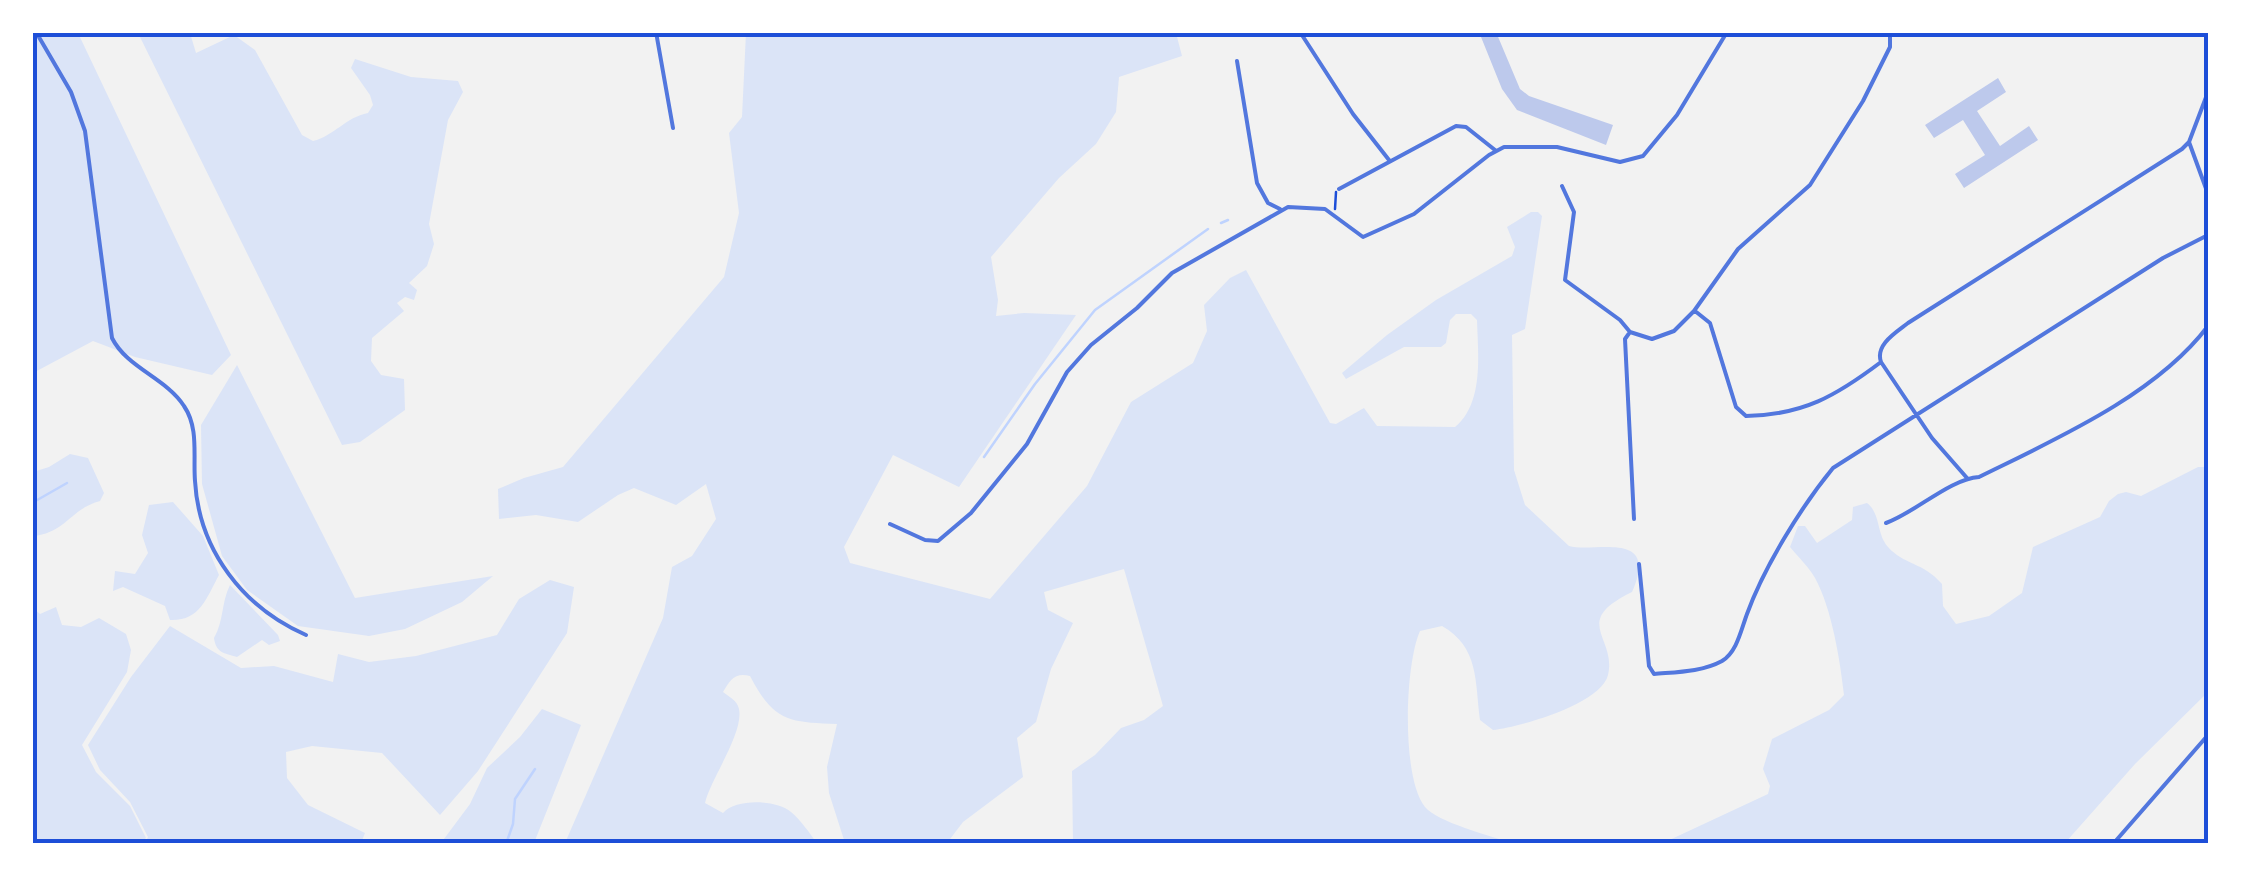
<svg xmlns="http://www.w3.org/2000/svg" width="2241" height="876" font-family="Georgia,serif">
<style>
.green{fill:#dbe4f7}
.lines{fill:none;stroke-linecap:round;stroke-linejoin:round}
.stream{stroke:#bfd3fe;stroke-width:2.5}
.building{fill:#bdc9ec}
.path{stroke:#1d4ed8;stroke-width:2.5}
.minor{stroke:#5277de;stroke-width:4}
.neatline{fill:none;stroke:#1d4ed8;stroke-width:4}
</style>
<rect width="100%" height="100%" fill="#f2f2f2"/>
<path class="green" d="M33,33H78L231,355L212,375L135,357L93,341L33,373Z
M138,33H190L196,53L234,35L255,50L302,135L313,141C334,136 346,117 368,113L373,105L370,95L351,68L355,59L411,77L458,81L463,92L448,120L429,224L434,244L427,266L409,283L417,290L414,300L405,297L397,303L404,311L372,338L371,361L381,375L404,379L405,410L360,442L342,445Z
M746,33H1176L1182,56L1119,77L1116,112L1096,144L1059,178L991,257L998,300L996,316L1024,313L1076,315L959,487L893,455L844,547L850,563L990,599L1087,486L1131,402L1193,363L1207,331L1204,305L1230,278L1246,270L1330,423L1336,424L1364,408L1377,426L1455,427C1484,403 1478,355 1477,320L1471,314H1456L1450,320L1446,343L1441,347H1404L1346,379L1342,373L1387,335L1436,300L1512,256L1515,247L1507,227L1531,212H1538L1542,216L1525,329L1512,335L1514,470L1525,505L1569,546C1595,553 1660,529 1632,592C1570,622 1617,637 1608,675C1601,704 1520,727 1493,730L1480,720C1475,681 1479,647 1442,626L1420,631C1405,664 1401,777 1425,807C1437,822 1491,836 1511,843H1073L1072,771L1095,755L1121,728L1144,720L1163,706L1124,569L1044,592L1048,610L1073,623L1051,669L1036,722L1017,738L1023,777L963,822L947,843H845L829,793L827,767L837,724C789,722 774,722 750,676C735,672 730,680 723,692C729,697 737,700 739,709C744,733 711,778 705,803L723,813C737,798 776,800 791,812C801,820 810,834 817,843H565L663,618L672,567L692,556L716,519L706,484L676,505L634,488L618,495L578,522L536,515L499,519L498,489L524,478L563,467L724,277L739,213L729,133L742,117Z
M237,365L355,598L493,576L462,602L405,629L369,636L298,626L247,590L222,556L202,484L201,425Z
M70,454L88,458L104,493L100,501C70,509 66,533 33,536V472L49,467Z
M2198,467H2208V692L2135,764L2065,843H1663L1768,794L1770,786L1763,769L1772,739L1829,710L1844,695C1840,660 1832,609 1815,578C1809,567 1798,557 1790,547L1798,526H1805L1817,543L1852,520L1853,507L1867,503C1881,514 1876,533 1888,547C1904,565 1923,562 1942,584L1943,606L1956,624L1989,616L2022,593L2033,547L2100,517L2109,501L2118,494L2126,492L2141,496Z
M173,502L203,536L219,575C206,599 200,621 170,620L165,606L123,587L113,591L115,571L135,574L148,553L142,535L149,505Z
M550,580L574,587L567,633L478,771L440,815L382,753L312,746L286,752L287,778L308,805L365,833L361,843H145L148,837L130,802L100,770L88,745L131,677L170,626L241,668L274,666L333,682L338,654L369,662L416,656L497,635L519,599Z
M230,585L278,635L280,641L269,645L262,640L237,657C224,653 216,653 214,638C224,621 221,603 230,585Z
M32,607L40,614L56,607L62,625L81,627L99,618L126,634L131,650L127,672L82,745L96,772L130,806L146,838L141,843H33Z
M542,709L581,725L534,843H441L470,804L487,768L520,737Z"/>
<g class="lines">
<path class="stream" d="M1221,223L1228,220
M984,457L1035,384L1095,310L1208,229
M32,503L67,483
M506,844L513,824L515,799L535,769"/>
</g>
<path class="building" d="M1479,32H1496L1520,89L1529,96L1613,125L1606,145L1517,110L1502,89Z
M1998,78L2006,92L1977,111L2000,146L2029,126L2038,140L1964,188L1955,174L1985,155L1963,120L1934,138L1925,125Z"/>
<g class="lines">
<path class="path" d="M1335,209L1336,192"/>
<path class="minor" d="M36,32L71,92L85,131L112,338C127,368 166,378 184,406C199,428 193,456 195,481C199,551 244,608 306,635
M656,32L673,128
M1300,32L1353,114L1389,160
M1237,61L1257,183L1268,203L1280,209
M2189,142L2208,194
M1562,186L1574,212L1565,280L1620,320L1630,332L1652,339L1674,331L1694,311L1738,249L1810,185L1863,101L1890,47V32
M1339,189L1456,126L1466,127L1495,150
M1695,311L1710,323L1736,407L1746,416C1803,415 1836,396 1881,362
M1630,332L1625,339L1634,519
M1881,362C1875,345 1895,333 1908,323L2182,149L2189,142L2208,92
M1881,362L1932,438L1967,478
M1886,523C1916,512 1950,479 1979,477C2056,439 2156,395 2208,326
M890,524L925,540L938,541L971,513L1027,444L1067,372L1091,345L1137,308L1172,273L1288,207L1325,209L1363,237L1414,214L1489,155L1504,147H1557L1620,162L1643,156L1677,115L1727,32
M1639,564L1649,666L1654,674C1676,672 1702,672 1722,661C1737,652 1741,630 1747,614C1764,567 1801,507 1833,468L2163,258L2208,235
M2113,844L2208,735"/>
</g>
<rect width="2241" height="876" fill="none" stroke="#ffffff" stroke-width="70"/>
<rect x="35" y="35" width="2171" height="806" class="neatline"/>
</svg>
